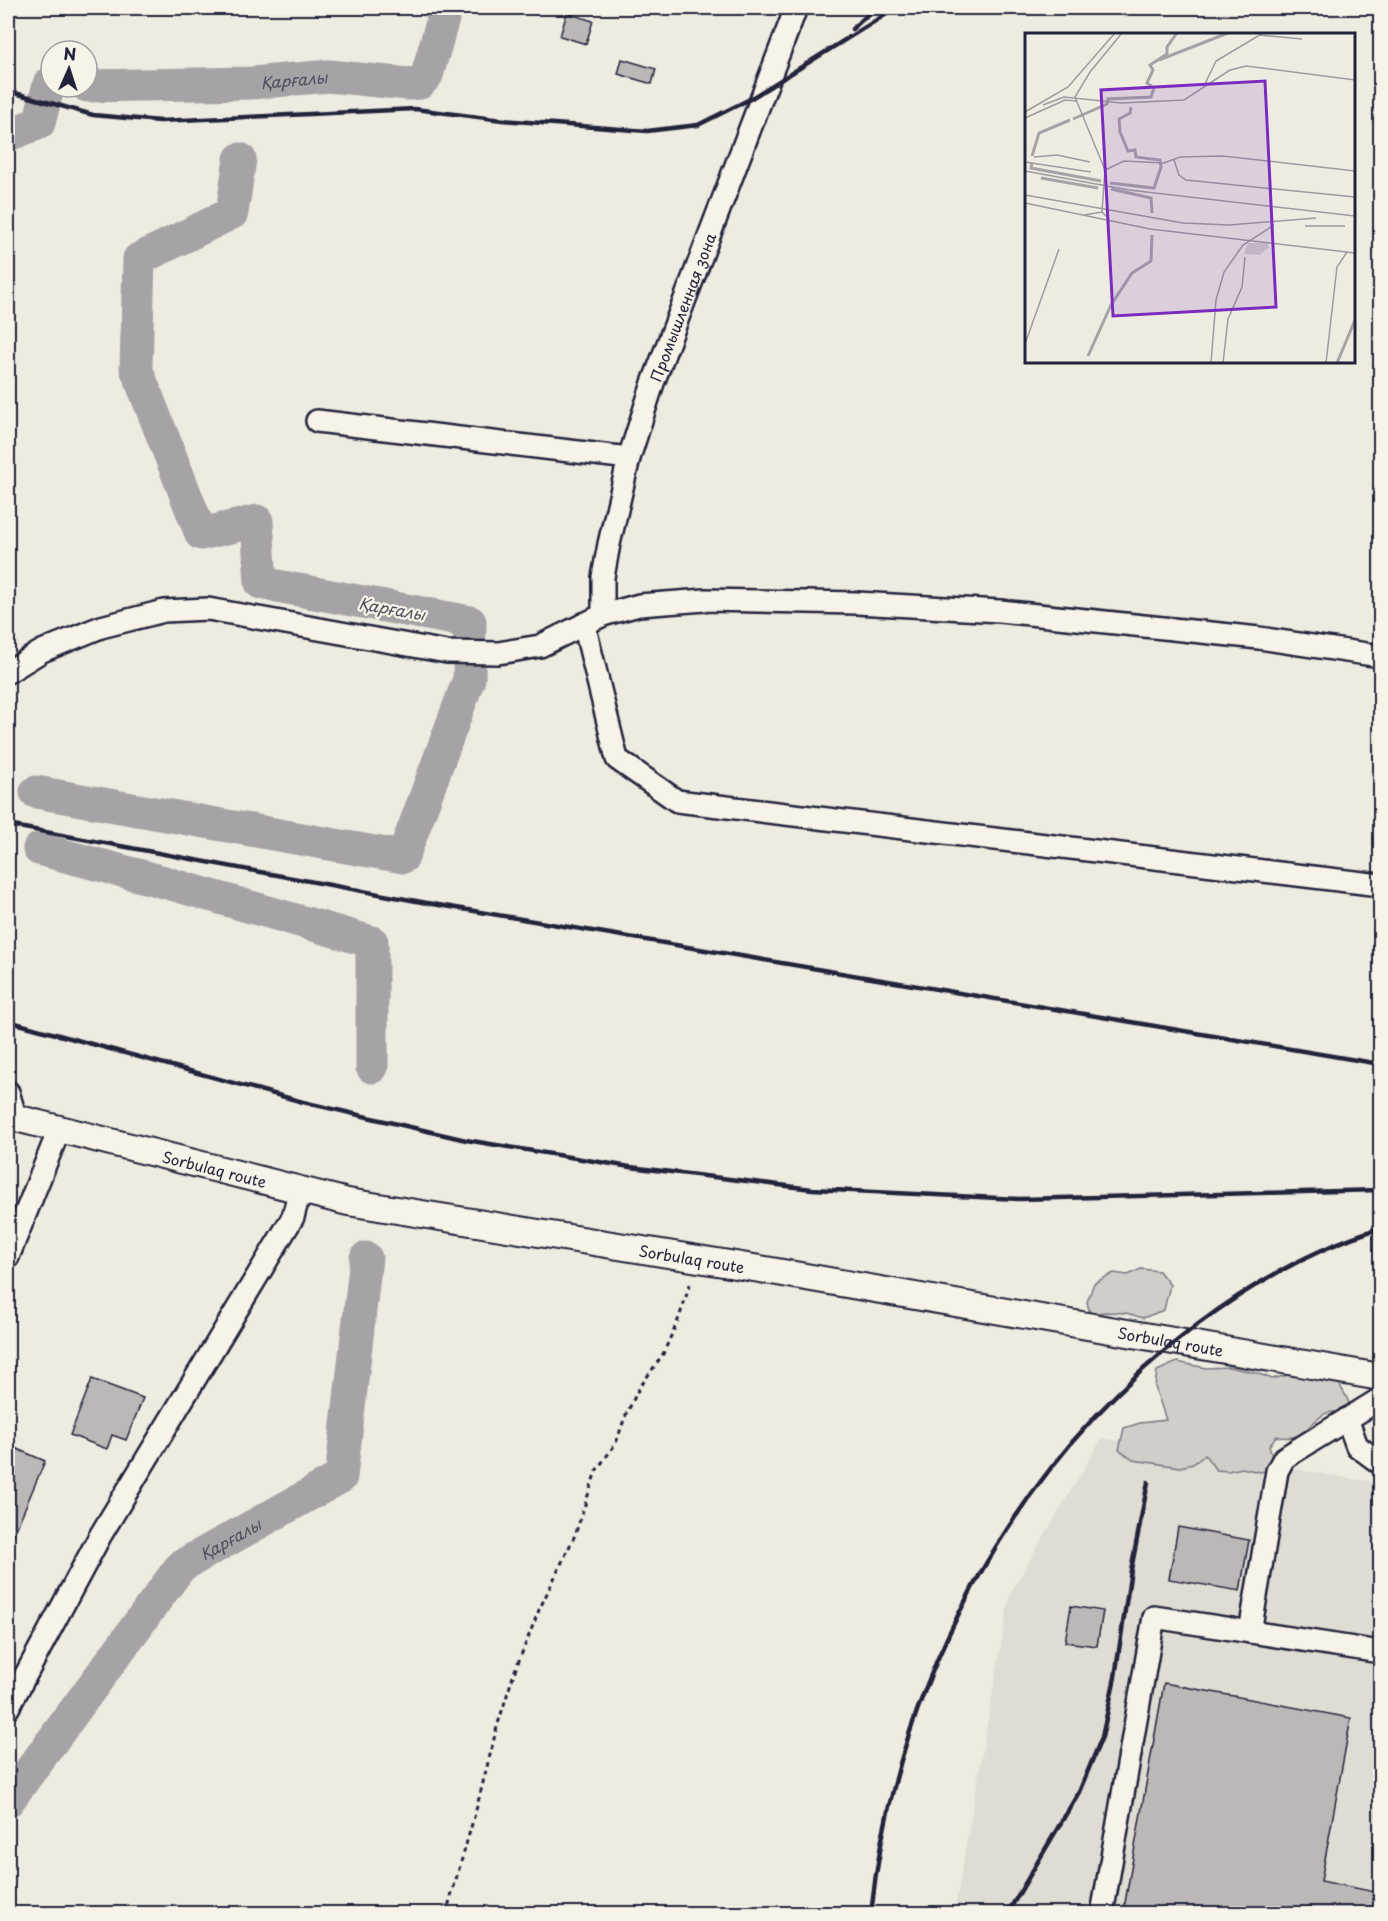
<svg xmlns="http://www.w3.org/2000/svg" width="1388" height="1921" font-family="'Playpen Sans',sans-serif">
<style>
.built{fill:#dfdcd4}
.green{fill:#d1cdc9;stroke:#7a7882;stroke-width:1.5}
.lines{fill:none;stroke-linecap:round;stroke-linejoin:round}
.river{stroke:#a6a3a6;stroke-width:33}
.building{fill:#bbb8b7;stroke:#22223b;stroke-width:1.5}
.minor-casing{stroke:#22223b;stroke-width:26}
.major-casing{stroke:#22223b;stroke-width:30}
.path{stroke:#22223b;stroke-width:3;stroke-dasharray:4.5 4.5;stroke-linecap:butt}
.minor{stroke:#f7f3e8;stroke-width:21}
.major{stroke:#f7f3e8;stroke-width:26}
.rail{stroke:#22223b;stroke-width:4.5}
.labels{text-anchor:middle;dominant-baseline:central;stroke-width:4.5;stroke-linejoin:round;paint-order:stroke}
.street-label{font-size:15px;fill:#22223b;stroke:#f7f3e8}
.water-label{font-size:16px;font-style:italic;fill:#504f60;stroke:#f7f3e8}
.inset-river{fill:none;stroke:#a6a3a6;stroke-width:3}
.inset-road{fill:none;stroke:#9c9b9f;stroke-width:1.5}
.view{fill:#7b2cbf;fill-opacity:0.15;stroke:#7b2cbf;stroke-width:3}
.inset-edge{fill:none;stroke:#22223b;stroke-width:3}
</style>
<rect width="100%" height="100%" fill="#eeebe1"/>
<filter id="ink" filterUnits="userSpaceOnUse"><feTurbulence type="fractalNoise" baseFrequency=".0167" numOctaves="2"/><feDisplacementMap in="SourceGraphic" scale="12" xChannelSelector="R" yChannelSelector="G"/><feConvolveMatrix kernelMatrix="1 2 1 2 8 2 1 2 1" color-interpolation-filters="sRGB"/></filter>
<g filter="url(#ink)">
<path class="built" d="M1102,1438L1380,1483V1913L954,1914L1010,1594Z"/>
<path class="green" d="M1141,1269L1159,1271L1170,1285L1164,1310L1143,1318L1126,1313L1105,1312L1090,1314L1087,1302L1094,1283L1114,1273L1128,1275Z
M1177,1362L1206,1368L1229,1367L1257,1373L1272,1379L1292,1374L1335,1377C1341,1389 1349,1397 1351,1411C1344,1412 1334,1411 1327,1413C1309,1420 1305,1444 1276,1436L1269,1446L1273,1459V1470L1259,1472L1242,1468L1228,1471L1216,1470L1205,1455L1193,1464L1180,1467L1133,1460L1119,1450L1124,1428L1140,1423L1166,1420L1155,1387L1157,1371Z"/>
<g class="lines">
<g class="river">
<path id="s1" d="M87,86L252,83L329,76L408,84L420,83L427,75L446,8"/>
<path d="M8,135L39,123L49,84H51"/>
<path d="M36,792L403,857L469,679L470,622L261,583L257,521L201,534L136,368L139,259L232,213L240,159"/>
<path d="M39,849L164,882L372,942V1067"/>
<path id="s2" d="M8,1801L181,1566L341,1477L366,1258"/>
</g>
</g>
<path class="building" d="M567,13L593,21L586,44L560,36Z
M622,59L656,69L652,84L618,74Z
M92,1379L143,1398L126,1440L112,1435L107,1449L70,1435Z
M8,1445L45,1461L8,1548Z
M1178,1527L1249,1540L1240,1591L1169,1579Z
M1071,1606L1103,1611L1097,1646L1065,1642Z
M1164,1683L1351,1718L1321,1881L1380,1893V1914H1123Z"/>
<g class="lines">
<defs>
<g id="minor">
<path d="M317,421L629,458"/>
<path id="s3" d="M603,615V577L609,544L629,458L653,383L796,8"/>
<path d="M584,624L617,759L677,801L1380,885"/>
<path d="M8,672L42,651L101,627L164,611L208,609L447,652L498,653L540,646L603,615L639,605L705,600L857,603L1000,611L1259,638L1380,656"/>
<path d="M8,1092L16,1119"/>
<path d="M8,1257L59,1130"/>
<path d="M1347,1419L1357,1446L1380,1463"/>
<path d="M1250,1632L1277,1471L1284,1458L1380,1399"/>
<path d="M8,1708L100,1536L293,1217L300,1190"/>
<path d="M1102,1914L1154,1617L1380,1652"/>
</g>
<g id="major">
<path id="s4" d="M8,1116L348,1202L760,1269L1380,1377"/>
</g>
</defs>
<use href="#minor" class="minor-casing"/>
<use href="#major" class="major-casing"/>
<path class="path" d="M446,1914L476,1810L497,1727L514,1673L539,1610L575,1535L596,1471L616,1443L625,1417L638,1390L663,1354L679,1318L691,1281"/>
<use href="#minor" class="minor"/>
<use href="#major" class="major"/>
<path class="rail" d="M852,29L875,8
M8,91L93,115L160,121L415,109L502,120L647,131L698,125L750,99L896,8
M8,825L427,903L1380,1064
M8,1021L303,1102L466,1140L630,1167L812,1189L1019,1199L1380,1190
M871,1914C895,1684 1012,1464 1197,1325C1253,1283 1313,1249 1380,1228
M1007,1914L1079,1792L1102,1737L1115,1677L1131,1570L1148,1482"/>
</g>
</g>
<g class="labels">
<g class="street-label">
<text stroke="none"><textPath href="#s3" startOffset="320">Промышленная зона</textPath></text>
<text stroke="none"><textPath href="#s4" startOffset="213">Sorbulaq route</textPath></text>
<text stroke="none"><textPath href="#s4" startOffset="699">Sorbulaq route</textPath></text>
<text stroke="none"><textPath href="#s4" startOffset="1185">Sorbulaq route</textPath></text>
</g>
<g class="water-label">
<text stroke="none"><textPath href="#s1" startOffset="207">Қарғалы</textPath></text>
<text transform="translate(392 608) rotate(10)">Қарғалы</text>
<text stroke="none"><textPath href="#s2" startOffset="348">Қарғалы</textPath></text>
</g>
</g>
<g transform="translate(1025 33)">
<rect width="330" height="330" fill="#eeebe1"/>
<path d="M223,210H242L244,214L235,222L219,221Z" fill="#d1cdc9"/>
<path class="inset-river" d="M134,27L203,0M48,86L82,71L83,66L126,64L129,55L122,50L128,37L125,32L142,21V14L152,0M7,123L14,100L45,87M7,130L6,135L76,148M16,145L73,155M85,150L129,155L136,134L135,127L111,124L110,117L103,118L95,99L94,86L105,80L106,74M86,156L126,165L127,180M63,323L86,272L107,240L126,228L127,202M312,330L330,287"/>
<path class="inset-road" d="M36,0H71M234,2L277,6M179,53L191,28L238,0M18,72L39,64L96,70L159,67L205,37L221,33L330,47M0,79L43,54L90,0M0,85L40,67L51,68M9,124L32,122L65,129M149,127L154,142L161,147L330,164M0,129L66,139M80,137L99,128L139,130L155,124L198,123L330,138M0,138L104,157L330,183M0,162L158,190L204,192L291,185M0,170L125,196L330,220M77,179L80,137L50,64L65,39L97,0M59,182L77,179L84,186M280,193H320M0,311L34,216M186,330L191,267L199,239L218,212L249,192M198,330L203,286L217,254L220,224M301,330L312,234L322,219"/>
<path class="view" d="M240,48L251,274L88,283L76,57Z"/>
<rect width="330" height="330" class="inset-edge"/>
</g>
<rect width="1388" height="1921" fill="none" stroke="#f7f3e8" stroke-width="30"/>
<rect x="15" y="15" width="1358" height="1891" fill="none" stroke="#22223b" stroke-width="2" filter="url(#ink)"/>
<g transform="translate(69 69) rotate(3)"><circle r="28" fill="#f7f3e8" stroke="#a29fa3" stroke-width="1.5"/>
<path d="M0-4.5L10 22L0 15L-10 22Z" fill="#22223b"/>
<text y="-9" font-size="16" font-weight="bold" text-anchor="middle" fill="#22223b">N</text>
</g>
</svg>
